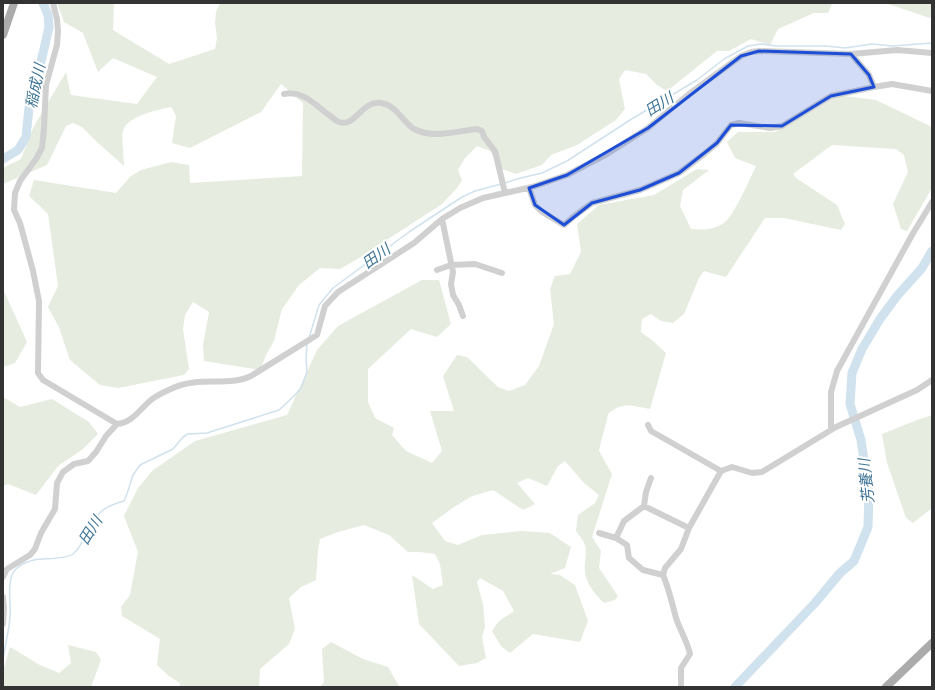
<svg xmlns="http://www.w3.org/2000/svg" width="935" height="690" font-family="Helvetica,'Noto Sans JP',sans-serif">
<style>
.green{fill:#e6ecdf}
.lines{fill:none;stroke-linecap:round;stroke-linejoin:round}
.stream{stroke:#cfe2ee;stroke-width:1.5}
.river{stroke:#cfe2ee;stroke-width:9}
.minor{stroke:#d0d0d0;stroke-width:6}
.major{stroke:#ababab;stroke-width:8}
.marked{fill:#1d4ed8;fill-opacity:0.2;stroke:#1d4ed8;stroke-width:3;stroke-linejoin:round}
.labels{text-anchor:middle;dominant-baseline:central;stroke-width:4;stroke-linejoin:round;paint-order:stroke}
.water-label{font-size:15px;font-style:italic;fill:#3f7597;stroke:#fff}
</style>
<rect width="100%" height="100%" fill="#fff"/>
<path class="green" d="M57,3H114L113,30L169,64L215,49L217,38L215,23L216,12L220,3L832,4L828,13H814L778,29L770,45L751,39L729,51H717L667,91L657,85L646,74L625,70L619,79L625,109L616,120L577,145L551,155L542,165L516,174L502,169L490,151L477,146L465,158L458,170L462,180L457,188L442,204L359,258L340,269L320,268L299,285L282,309L274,341L266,355L260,370L204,361L203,345L209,312L193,302L185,315L183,329L189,369L184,375L118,388L100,385L70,360L59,327L48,307L58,286L48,214L29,196L34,180L116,193L131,176L141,170L171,162L189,165L190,183L302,176L303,103L281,84L261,112L190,148L172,143L176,116L171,107C157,110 127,116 123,131C121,138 124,158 124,166L98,143L82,127L73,123L66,126L47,165L3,184V168L21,159L34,126L66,72L71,95L137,104L157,77L113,58L98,72L83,33L64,22Z
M885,3H932V16L930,18Z
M836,95L876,100L928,125L932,128V188L907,231L901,229L893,204L908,172L904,155L896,149L832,145L793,174L796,178L837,205L845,224L841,230L784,218H765L726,277L704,271L699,278L684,314L673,323L661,321L651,314L642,319L641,332L653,341L666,353L650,409C633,406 622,401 608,414C606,427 601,438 599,451L612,474L592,537L601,551L599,568L618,596L615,600L604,603C593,593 583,580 585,564C585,558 587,551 585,545C583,540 579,535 576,531L578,515L595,503L599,495L584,483L565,461L558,466L547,486L528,478L517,483L535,504L523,510L493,490L472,496L454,507L432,523L445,541L458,545L482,535L521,531L550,533L571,547L565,568L550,574L560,575L575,585L588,621L580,642L533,634L510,653L501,646L492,631L499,621L514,611L503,591L480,578L477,582L483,604L485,627L482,637L486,658L477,663L459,666L419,624L412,575L433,589L443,585L440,564L435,554L420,552H408L389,535L364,525L338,532L320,539L318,551L316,580L301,587L289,598L295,629L289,644L260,669L259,687H180V683L169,676L157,665L160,639L122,616L121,607L130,595L138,552L124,516L138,488L152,471L195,441L287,415L317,350L338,326L422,280H439L451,324L437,337L411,329L368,369V402L375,418L394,428L392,435L406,451L432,463L442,451L430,411H454L443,376L457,355L467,357L498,387L509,391L525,385L539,366L554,324L550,289L555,276L570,274L581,252L577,224L599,205L654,195L697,169L709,170L683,190L680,206L691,229C704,230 713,230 724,223C732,219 751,177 756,166L735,158L727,142L738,132H775Z
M3,289L27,342L15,363L3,367Z
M3,397L20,407L52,399L89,422L98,434L83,449L58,466L36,495L8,484L3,486Z
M932,415V508L913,523L906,518L887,463L882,434L917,420Z
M331,642L363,659L388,667L399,686L401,687H320L324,682L322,649Z
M68,645L96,652L101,660L91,687H3V671L10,647L40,665L59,673L71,663Z"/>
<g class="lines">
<path class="stream" d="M505,183L517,179L542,173L567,161L630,120L697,80L724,59L748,46L761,44L777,46H826L845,48L872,44L892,46L932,43
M309,338L319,305L333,288L409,232L462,197L475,191L501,184
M3,659C5,646 9,631 10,617C12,592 0,568 34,560C44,558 65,560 73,554C78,550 81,544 84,539C96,516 98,508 124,501L127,494L133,475L140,465L173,449L183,437L188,434L207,433L279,410L294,396L301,388L307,372L306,358L307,343"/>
<path class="river" d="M3,159L18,150L26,137L30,98L35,88L49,27L48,15L43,3
M735,687L815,603L840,573L854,561L868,527L869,493L861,440L850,404L852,373L862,349L880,319L897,296L922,268L932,251"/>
<path class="minor" d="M53,3L57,19L58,31L57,45L46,85L44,128L42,148L36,159L20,181L15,193L14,210L20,223L33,271L39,301L38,373L43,380L117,424C132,423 140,409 151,400C157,395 166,391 173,388C199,376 229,387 251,376L317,335L325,306L338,292L414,243L442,219L460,208L483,198L532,187L567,175L607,154L648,128L689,94L741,56L751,52L759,51L851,54L897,50L932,53
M851,54L869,75L874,87
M284,94C303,90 315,105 329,115C332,117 336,121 339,122C355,128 362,100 381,103C396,105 403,122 414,129C433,139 457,131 477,129L482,131L484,137L495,151L505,193
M529,188L535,205L542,212L564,225L573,217L592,203L640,190L679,173L704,154L717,143L731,125L739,123L770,128L782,126L831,96L874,87L892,84L932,91
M442,219L453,272L451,284L453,295L459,305L463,316
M437,270L451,265L475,264L502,273
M648,425L651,431L721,471
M831,430V392L837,371L912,235L932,202
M644,506L646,492L651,478
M599,533L616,538
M663,575L643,570L629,558L627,545L616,538L624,521L644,506L689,528
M3,577L7,569L30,555L35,549L41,533L55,509L57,483L63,472L74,464L88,461L96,452L106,436L117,424
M3,597L4,608L3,624
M681,687V668L690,654C687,641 680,630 676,618C672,603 669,589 663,575L665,568L681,549L689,528L721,471L732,467L752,473L762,472L836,427L917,390L932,380"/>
<path class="major" d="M3,35L14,3
M886,687L932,643"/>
</g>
<path class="marked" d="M759,51L851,54L869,75L874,87L831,96L782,126L731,125L717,143L679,173L640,190L592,203L564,225L535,205L529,188L567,175L648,128L741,56Z"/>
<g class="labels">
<g class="water-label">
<text transform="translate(35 86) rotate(-78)">稲成川</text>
<text transform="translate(659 104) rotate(-32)">田川</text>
<text transform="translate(376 256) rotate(-36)">田川</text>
<text transform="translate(866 481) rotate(-96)">芳養川</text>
<text transform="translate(90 530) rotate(-58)">田川</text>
</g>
</g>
<rect width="935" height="690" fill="none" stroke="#333333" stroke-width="8"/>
</svg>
